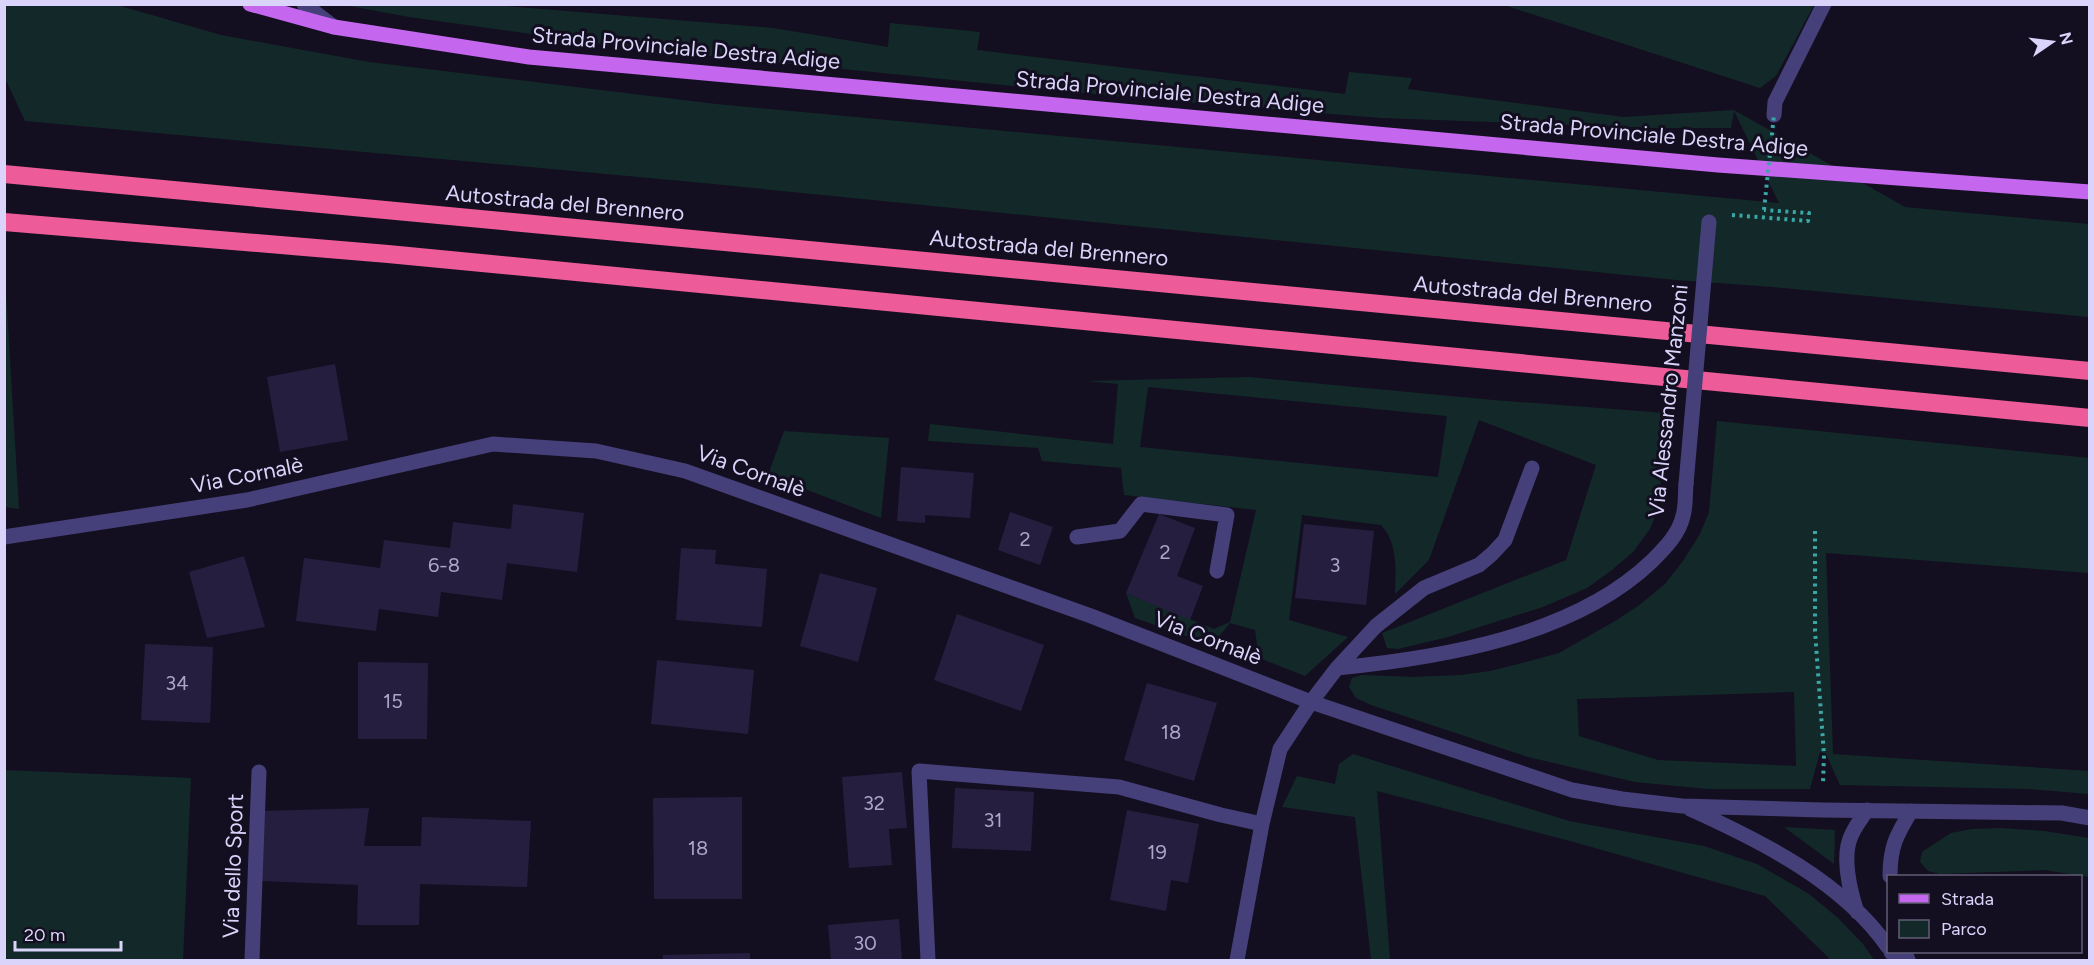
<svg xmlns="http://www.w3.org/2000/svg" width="2094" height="965" font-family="Figtree,sans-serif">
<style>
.green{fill:#132929;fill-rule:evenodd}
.building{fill:#261e3f}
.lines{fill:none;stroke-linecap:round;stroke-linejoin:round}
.path{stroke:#3ba6a6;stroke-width:4;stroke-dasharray:3 4.5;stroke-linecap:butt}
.minor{stroke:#46407a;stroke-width:15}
.major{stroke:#c467ee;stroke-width:15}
.highway{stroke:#ed5c98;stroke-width:18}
.path-bridge{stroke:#3ba6a6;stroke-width:4;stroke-dasharray:3 4.5;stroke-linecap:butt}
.minor-bridge{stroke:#46407a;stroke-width:15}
.labels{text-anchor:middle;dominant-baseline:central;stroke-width:6;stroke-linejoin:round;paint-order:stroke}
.number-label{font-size:20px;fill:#ada6cb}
.street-label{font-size:22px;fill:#dad3fa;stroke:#130f20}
</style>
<rect width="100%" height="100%" fill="#130f20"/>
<path class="green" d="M5,5H117L221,35L369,62L716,104L1779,203L1734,111L1731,128H1655L1382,118L1123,97L640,49L409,17L344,5H494L773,28L888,47L890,23L980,32L977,50L1345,94L1349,72L1412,78L1408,89L1624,117L1734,110L1905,207L2089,224V317L1773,287L1676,280L693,182L25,121L5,78Z
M1492,5L1814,4V5L1776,76L1760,88L1507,6Z
M5,275V276L19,509L5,507Z
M1249,377L1493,400L1665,413L1659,507L1650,529L1633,552L1612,570L1587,588L1543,607L1448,637L1398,649L1387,648L1382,633L1566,560L1596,465L1479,420L1429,560L1395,594C1396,570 1398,543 1381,525L1302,515L1289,620L1348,637L1305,676L1259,658L1255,630L1230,623L1212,645L1135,618L1126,593L1214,629L1230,622L1256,510L1124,495L1121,468L1042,461L1038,448L928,441L930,424L1113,444L1118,384L1086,381ZM1148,387L1447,416L1438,477L1140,447Z
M1717,421L2089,458V573L1826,553L1833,754L2089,771V794L2029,789L1840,785L1826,754L1820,752L1810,789H1708L1635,782L1528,757L1371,705L1356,698L1349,687L1352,678L1362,675L1413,677L1461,675L1490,671L1526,662L1559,653L1615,621L1638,606L1665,584L1683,561L1700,534L1709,512ZM1794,692L1796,766L1658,760L1579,736L1577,699Z
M784,431L889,438L881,518L768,475Z
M1353,754L1569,821L1704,846L1757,864L1809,894L1838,918L1863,944L1874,960H1831L1765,896L1570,841L1377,791L1390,960H1371L1355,817L1282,807L1297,776L1335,784L1339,764Z
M5,770L191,778L183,960H5Z
M1784,827L1835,830L1834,864Z
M2001,828L2044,831L2089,838V877L2044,870L1940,874L1928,871L1920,862L1922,852L1951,833L1972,829Z"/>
<path class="building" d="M335,364L348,440L280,452L267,377Z
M901,467L974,473L970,518L925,515V523L897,521Z
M513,504L584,513L577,572L507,563L502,600L441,592L438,617L379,609L376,631L296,621L304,558L380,568L384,540L450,548L453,522L511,529Z
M1010,512L1053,527L1040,565L998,550Z
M1159,514L1195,528L1177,576L1203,586L1190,620L1126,593Z
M1304,524L1374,531L1366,605L1295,598Z
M681,548L716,550L715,564L767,569L762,627L676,620Z
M244,556L265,627L207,638L189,572Z
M820,573L877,588L858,662L800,646Z
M957,614L1044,645L1021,711L934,680Z
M145,644L213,647L210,723L141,720Z
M657,660L754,670L748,734L651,724Z
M358,662L428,663L427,739H358Z
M1147,683L1217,703L1194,781L1124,760Z
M902,772L907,828L889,829L892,865L849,868L842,777Z
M955,788L1034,792L1031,851L952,848Z
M742,797V899H654L653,798Z
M369,808L364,846H421L422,817L531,821L527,887L420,884L419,925H357L358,885L262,881V811Z
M1127,810L1199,824L1188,883L1171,880L1166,911L1110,900Z
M899,919L902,960H831L828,925Z
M750,953V960H663V955Z"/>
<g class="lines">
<path class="path" d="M1732,215L1808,221L1809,213L1764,210
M1815,531V631L1824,755L1823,784"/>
<path class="minor" d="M304,4L334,27
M1774,115L1775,102L1824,4
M4,537L247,500L493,444L596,451L685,471L1091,616L1311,702L1572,790L1622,799L1682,806L1822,810L2062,813L2090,818
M1077,537L1120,531L1141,504L1227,515L1217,571
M1337,668C1441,658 1574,636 1652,561C1665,548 1679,534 1683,516C1686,506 1685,494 1686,484
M1690,809C1761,841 1843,882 1888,947
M1890,876C1890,847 1896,836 1911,811
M1857,912C1850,891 1841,855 1852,834C1856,825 1862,818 1867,810
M1891,952L1898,960
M1905,952L1908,960
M252,960L259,772
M928,960L919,771L1119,787L1221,815L1262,824
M1237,960L1262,824L1280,749L1311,702L1337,668L1376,626L1424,588L1479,565L1492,554L1505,540L1532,468"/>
<path class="major" d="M250,4L334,27L529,57L1718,165L2090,192"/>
<path class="highway" d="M4,174L2090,371
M4,222L388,254L2090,418"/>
<path class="path-bridge" d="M1764,210L1774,115"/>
<path class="minor-bridge" d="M1686,484L1709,222"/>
</g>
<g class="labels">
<g class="number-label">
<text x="1025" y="539">2</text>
<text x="1165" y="552">2</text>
<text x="444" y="565">6-8</text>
<text x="1335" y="565">3</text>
<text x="177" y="683">34</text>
<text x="393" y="701">15</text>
<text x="1171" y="732">18</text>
<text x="874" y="803">32</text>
<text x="993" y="820">31</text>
<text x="698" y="848">18</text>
<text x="1157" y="852">19</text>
<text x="865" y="943">30</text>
</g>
<g class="street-label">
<text transform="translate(686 48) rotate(5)">Strada Provinciale Destra Adige</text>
<text transform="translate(1170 92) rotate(5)">Strada Provinciale Destra Adige</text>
<text transform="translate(1654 135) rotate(5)">Strada Provinciale Destra Adige</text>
<text transform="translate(565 203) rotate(5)">Autostrada del Brennero</text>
<text transform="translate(1049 248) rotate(5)">Autostrada del Brennero</text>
<text transform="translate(1533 294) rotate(5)">Autostrada del Brennero</text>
<text transform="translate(1668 401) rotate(-84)">Via Alessandro Manzoni</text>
<text transform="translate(751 471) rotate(20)">Via Cornalè</text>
<text transform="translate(247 475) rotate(-11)">Via Cornalè</text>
<text transform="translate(1208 638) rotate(21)">Via Cornalè</text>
<text transform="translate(233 866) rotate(-88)">Via dello Sport</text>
</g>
</g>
<rect width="2094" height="965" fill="none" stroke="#dad3fa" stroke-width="12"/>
<rect x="1887" y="875" width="195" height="78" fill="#130f20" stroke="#635d77" stroke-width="1.5"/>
<rect x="1899" y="894" width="30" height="9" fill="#c467ee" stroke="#635d77" stroke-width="1.5"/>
<text x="1941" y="905" font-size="18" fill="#dad3fa">Strada</text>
<rect x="1899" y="920" width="30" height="18" fill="#132929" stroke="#635d77" stroke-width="1.5"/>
<text x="1941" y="935" font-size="18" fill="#dad3fa">Parco</text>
<g transform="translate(2052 42) rotate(76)" stroke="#130f20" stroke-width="4.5" paint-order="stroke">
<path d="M0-4.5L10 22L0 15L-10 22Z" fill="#dad3fa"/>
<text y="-9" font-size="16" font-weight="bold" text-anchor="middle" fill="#dad3fa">N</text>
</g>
<path d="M15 941v9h106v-9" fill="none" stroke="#dad3fa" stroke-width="3"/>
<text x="24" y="941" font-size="18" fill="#dad3fa" stroke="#130f20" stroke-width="4.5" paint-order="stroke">20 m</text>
</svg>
